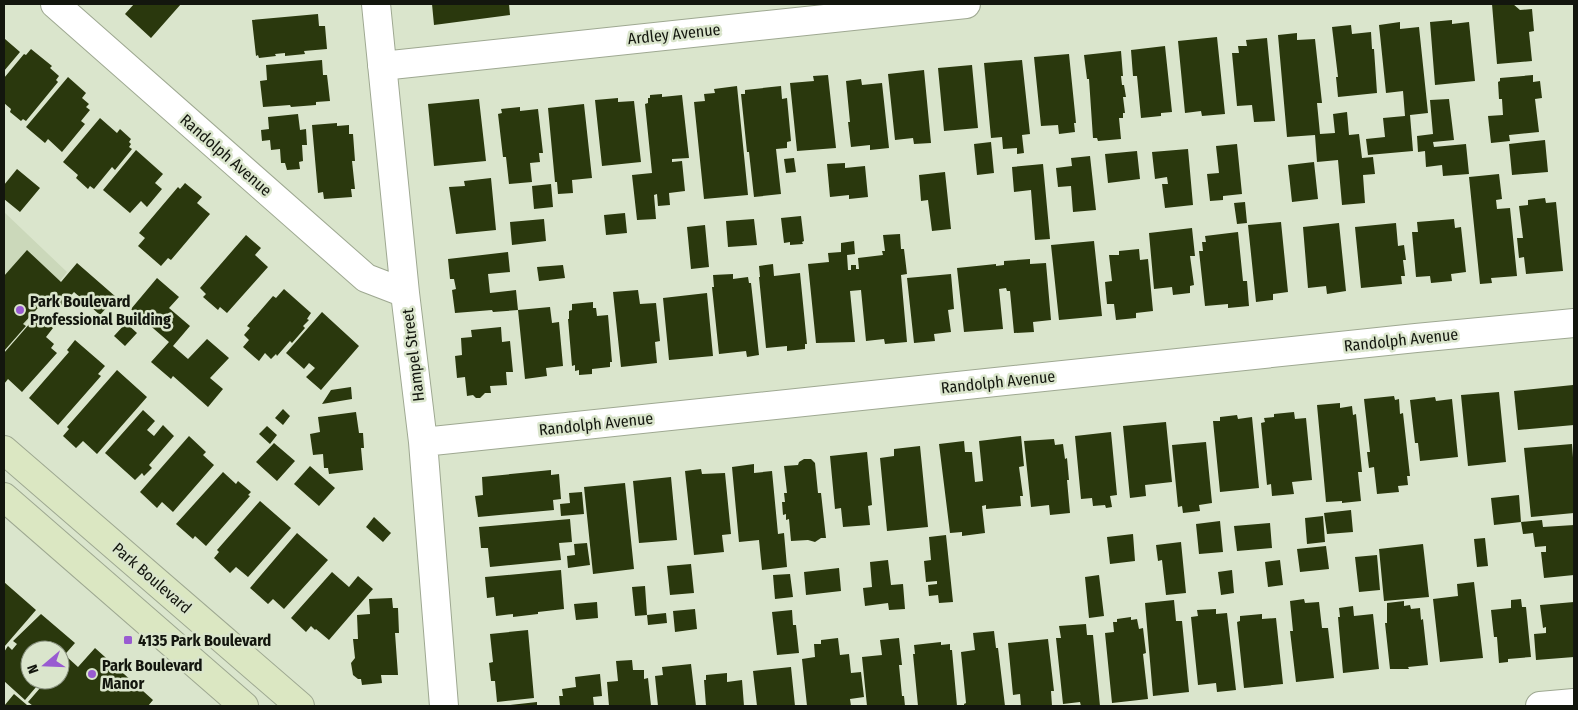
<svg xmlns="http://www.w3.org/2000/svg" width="1578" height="710" font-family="'Fira Sans Condensed',sans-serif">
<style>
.built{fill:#cbd8ba}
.building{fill:#2a380d}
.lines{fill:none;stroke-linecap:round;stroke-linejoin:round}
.street-casing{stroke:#9ea891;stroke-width:30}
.secondary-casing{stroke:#9ea891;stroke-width:30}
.street{stroke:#fff;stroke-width:28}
.secondary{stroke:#dbe7c2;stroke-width:28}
.poi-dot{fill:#995bd1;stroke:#dae5cc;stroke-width:2}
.labels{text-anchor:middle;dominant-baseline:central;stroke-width:5;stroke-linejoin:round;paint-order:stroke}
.street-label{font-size:16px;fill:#13160e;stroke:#dae5cc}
.poi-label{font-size:16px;font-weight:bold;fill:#13160e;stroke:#dae5cc;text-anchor:start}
</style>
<rect width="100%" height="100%" fill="#dae5cc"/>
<path class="built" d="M4,212L67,272L4,351Z"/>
<path class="building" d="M134,4H181L151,38L125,14Z
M432,4H509L510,15L434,25Z
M1492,4H1513L1520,10L1532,9L1534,31L1529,32L1532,61L1497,64Z
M318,14L319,26H325L327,49L304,51L305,54L285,56V53L275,54L276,56L259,58L258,55L256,56L252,20Z
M1452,20V24L1469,22L1475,81L1435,85L1430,22Z
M1400,22V29L1419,27L1428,113L1410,115L1413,151L1368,155L1366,139L1385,137L1383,118L1405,116L1403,91L1386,93L1379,25Z
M1351,25L1352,34L1371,32L1372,49H1374L1377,93L1338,97L1336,77H1338L1332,27Z
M1297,33V40L1315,39L1322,103H1317L1320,134L1335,133L1333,114L1347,112L1349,135L1359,134L1362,158L1373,157L1375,174L1363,175L1365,203L1342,205L1338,160L1317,162L1315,135L1287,137L1278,35Z
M1217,37L1225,114L1202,116L1201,111L1185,113L1178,41Z
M1267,38L1275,121L1254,122L1252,105L1237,106L1232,53H1239L1238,46H1247L1246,40Z
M5,39L20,52L4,71V41Z
M1165,46L1172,112L1161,113V116L1141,118L1137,76H1133L1131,50Z
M31,49L52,66L50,68L59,76L56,80L58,82L26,121L23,119L21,121L10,112L11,109L4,103V78L24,54L26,55Z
M1121,51L1123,76H1121L1122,85H1124L1126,97H1123L1125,113H1123V118H1119L1121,139L1098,141L1097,138H1093L1089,79H1087L1084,55Z
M1069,54L1076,123H1074L1075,132L1059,134L1058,125L1041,126L1034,57Z
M322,60L323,75H327L330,101L316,102V105L291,107L290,105L263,107L260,81L267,80L266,65Z
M1022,60L1030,134L1022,135L1024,153L1017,154V148L1003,149L1002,137L991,138L984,63Z
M972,65L978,128L944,131L938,68Z
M924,70L931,143L914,144L913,138L895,140L888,74Z
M828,75L836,148L797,151L790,83L814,81L813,76Z
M1533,75V82L1540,81L1542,98L1535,99L1539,132L1509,135L1510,141L1491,143L1488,116L1503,115L1502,99H1499L1498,82L1500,81V78Z
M68,77L86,93L82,98L89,104L86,107L90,110L81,121L85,124L62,152L48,139L45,143L26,127Z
M861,79L862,85L882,83L889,148L870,150V145L851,147L848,122H850L846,81Z
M737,86L748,195L704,199L694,102L705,101L704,94L715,93L714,89Z
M781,86L782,99L787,98L791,141L787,142V148L776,149L781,194L754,197L749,152H747L741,94H745V90Z
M662,94V97L682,95L689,158L672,159V162L682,161L685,191L669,193L670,205L658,206L657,194L654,195L656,219L637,220L632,175L652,173L645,104L648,103V98H650V95Z
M618,98V102L634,101L641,162L602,166L595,100Z
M479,99L486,161L434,166L428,104Z
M1449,99L1454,140L1433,142L1434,147L1466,144L1469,174L1443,176L1442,165L1426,167L1425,151L1418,152L1417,136L1433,134L1430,100Z
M584,104L592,178L572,180L573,193L558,194L557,182H555L548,108Z
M520,107V111L538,109L543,153H539L540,162L530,163L532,182L509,184L506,157H503L498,114L502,113L501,109Z
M298,114L300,130L306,129L307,145H302L303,161L299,162L300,169L287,170L285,163H281L280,149L271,150L270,140L262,141L261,130L269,129L268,117Z
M100,118L117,133L120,129L131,139L129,142L131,144L129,147L132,149L115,170L112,167L94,189L90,186L88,189L76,178L78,175L63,162Z
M337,123V126L349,125V134H353L355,161H352L355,189H351L352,197L324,199L323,192L318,193L312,125Z
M1545,140L1548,172L1512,175L1509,144Z
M991,142L994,173L977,175L974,144Z
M1237,144L1242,194L1223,196V200L1210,201L1207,174L1219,173L1216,146Z
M1188,149L1193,205L1165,208L1162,184H1168L1167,177L1155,179L1152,152Z
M136,150L163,174L155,183L162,189L147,207L141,201L130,213L103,190Z
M1137,151L1140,179L1108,183L1105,154Z
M1090,156L1096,210L1073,212L1071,186L1058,187L1056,168L1072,166L1071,158Z
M794,158L796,172L786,173L784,159Z
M1314,162L1318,199L1292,202L1288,165Z
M845,163V168L865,166L868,197L849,199V195L830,197L827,164Z
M1043,164L1050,239L1035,240L1031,190L1014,192L1012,167Z
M17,169L40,188L20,212L4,199V185Z
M945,172L951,229L932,231L928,200L921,201L919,175Z
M1499,174L1502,199L1496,200L1497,209L1510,208L1517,276L1491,278L1492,283L1480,284L1469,177Z
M491,178L496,230L456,234L449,187L465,186L464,181Z
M185,183L202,197L197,203L210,214L171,260L168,258L161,266L138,246L145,238L139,233L178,187L180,189Z
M551,184L553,207L534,209L532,186Z
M1545,198L1546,203L1556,202L1563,271L1526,274L1524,257L1519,258L1517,238H1523L1519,206L1528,205V200Z
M1245,202L1247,223L1237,224L1234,203Z
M625,213L627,233L606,235L604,215Z
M801,216L804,241L802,242L803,244L790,245V242L784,243L781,218Z
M544,219L546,241L512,245L510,222Z
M754,219L757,245L728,247L726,221Z
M1454,219L1455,228L1461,227L1466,272L1451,274L1452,281L1431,283L1430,276L1416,277L1412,232H1418L1417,222Z
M1281,222L1288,292L1273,294V300L1256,302L1248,225Z
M1339,223L1346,291L1327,294L1326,286L1308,288L1303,227Z
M1396,223L1398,246L1404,245L1406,260H1403L1405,276H1401L1402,284L1361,288L1355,227Z
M705,225L709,267L691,269L687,227Z
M1192,228L1195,256H1190L1194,285L1190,286V293L1173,295L1172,287L1154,289L1149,233Z
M1238,232L1243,281H1247L1249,306L1228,308V304L1205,306L1199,251H1203L1202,242H1206L1205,236Z
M900,234L901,249H904L907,274L901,275L907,342L885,344L884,339L866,341L861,290L850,291L855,342L816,343L808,264L829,262L828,253L841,252V243L854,241L855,254L847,255L848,270H851V265H856V269H859L858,258L883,255L882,251H885L883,235Z
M246,235L261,248L255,255L268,267L227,313L220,307L218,310L203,297L206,294L200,288Z
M1094,241L1102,316L1059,320L1051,245Z
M1139,249L1140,260L1148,259L1153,311L1136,313V318L1116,320L1114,304H1107L1105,282L1112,281L1109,255H1119V251Z
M27,250L61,282L77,263L116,297L100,315L74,292L61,307L49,296L23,324L26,326L4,351V276Z
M508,252L510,272L488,274L490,293L516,290L518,310L493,312L492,310L455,313L452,290L456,289L454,279H450L448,259Z
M1030,259V264L1046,263L1051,320L1033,322L1034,332L1014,333L1010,291H1007L1006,288L999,289L1003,329L964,332L957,268L996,264V266L1004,265V261Z
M773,264L774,276L800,273L807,344H805V349L787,351V346L766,348L759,277H760L759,266Z
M563,265L565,278L539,281L537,267Z
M733,274V279L748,277L749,283H751L759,355L747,357L746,351L719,354L712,287H714L713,275Z
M951,274L954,309L948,310L951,332L934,334L935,341L914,343L907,278Z
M157,278L179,297L169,308L190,326L173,346L188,359L207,339L229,358L210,378L223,389L208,407L173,376L171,379L151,362L169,342L131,309Z
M284,289L311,313L307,319L309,320L303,326L305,328L292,343L290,341L277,356L276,354L271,359L265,353L259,361L243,347L249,340L244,335L250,328L247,326L273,296L276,298Z
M638,290L640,304L656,303L660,341L655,342L657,363L621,367L613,292Z
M707,293L713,356L669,360L663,298Z
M593,302V308H596L597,316L608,315L612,362H610V367L592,369V374L579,375V370L575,371V365L572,366L568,319H569V311L572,310V304Z
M550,307L552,323L559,322L563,366L546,368L547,376L525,379L518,310Z
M322,312L359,346L321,390L306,377L315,368L309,363L304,369L286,353Z
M38,314L53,328L46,337L54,344L51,348L57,353L22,392L8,379L4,384V353Z
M126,323L137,333L125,346L114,336Z
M501,327L502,342L510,341L513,372H506L507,385L490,386L491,393H485L480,398H476L473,395L467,396L465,377L457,378L455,356L462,355L461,338L472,337L471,330Z
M75,340L105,366L98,374L101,376L58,425L29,398L69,352L67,350Z
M117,370L147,397L97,454L83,441L76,448L63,436L69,429L67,427Z
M1573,385L1574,425L1518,430L1514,391Z
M351,387L352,399L322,404L331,390Z
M1499,392L1506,462L1468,466L1461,395Z
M1394,396L1395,400L1399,399L1400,414L1403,413L1410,476H1407L1408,485L1398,486L1399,492L1377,494L1374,467L1369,468L1367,452H1370L1364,399Z
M1435,397L1436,401L1452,399L1458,457L1420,461L1418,443H1415L1410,400Z
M1340,403V408L1352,406L1353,415L1356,414L1362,472H1358L1361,501L1342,503V501L1326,502L1317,405Z
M283,409L290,416L283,425L275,418Z
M143,410L155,421L147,430L154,436L163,425L174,436L149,465L152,468L144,476L142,473L135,480L105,453Z
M356,412L359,433H363L364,448H361L363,470L329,474L328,468H324L323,454L313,455L310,434L320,432L318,417Z
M1294,412L1295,419L1306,418L1312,480L1292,482L1294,494L1272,496L1271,484L1267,485L1261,423L1265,422L1264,418L1274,417V414Z
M1237,415L1238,419L1252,417L1259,488L1220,492L1213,421H1220V417Z
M1166,422L1172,482L1145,485L1146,496L1130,498L1123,426Z
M267,426L277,435L270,444L259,434Z
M1111,432L1117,495L1110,496L1112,507L1106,508L1105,505L1093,506L1092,498L1081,499L1075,436Z
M189,436L206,452L203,455L214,465L173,512L162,502L157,508L140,492Z
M1021,436L1024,466L1019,467L1023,496H1020L1021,506L986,509V505L982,506L985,533L962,536V532L950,533L939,444L964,441L965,452H972L975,482L983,481L979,441Z
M1054,439L1055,445L1063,444L1065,459L1067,458L1069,480H1067L1070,513L1050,515L1049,505L1031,507L1024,441Z
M1206,442L1212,503L1199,505L1200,511L1183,513L1182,506L1178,507L1172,445Z
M274,443L295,461L277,481L256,462Z
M1572,444L1574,471V513L1531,517L1524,448Z
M920,446L928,527L887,531L880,458L894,456V449Z
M867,452L872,505L868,506L870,525L843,527L841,508L835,509L830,456Z
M804,459H811L815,463L818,493H821L826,538H821L815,542L808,540L791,541L789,519L786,520V514L783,515L782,502H785L784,493H787L784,466L798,465L799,462Z
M754,464V473L772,471L778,534L784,533L787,567L762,570L759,540L739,542L732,467Z
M310,466L335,488L319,506L294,484Z
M701,469L702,474L725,473L731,534L722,535L724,552L694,555L685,471Z
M551,470V475L559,474L561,499L553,500L554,510L478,517L475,496L483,495L482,477Z
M223,472L236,484L238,481L251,492L248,495L250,496L206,546L195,536L193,539L176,524Z
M671,477L677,540L639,543L633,481Z
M625,483L634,569L593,574L584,487Z
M582,492L584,514L561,516L560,504L570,503L569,493Z
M1519,495L1521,522L1494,525L1491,498Z
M260,501L291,528L248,577L236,567L230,573L214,558L219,552L217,550Z
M1351,510L1353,532L1327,534L1324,513Z
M1323,516L1325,542L1307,544L1305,518Z
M374,517L391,533L383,542L366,527Z
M570,519L572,542L559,543L561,560L490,567L488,548H481L479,527Z
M1542,520L1543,527L1574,525V575L1544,578L1541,552H1546V546L1535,547L1533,533L1523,534L1521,522Z
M1220,521L1223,552L1199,554L1196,524Z
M1270,523L1272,548L1237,551L1234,526Z
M297,533L328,560L284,609L273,599L268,604L250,588Z
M1133,534L1135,561L1110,564L1107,537Z
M946,535L953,602L939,603L938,595L929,596L928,585L937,584V581L926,582L924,561L931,560L929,537Z
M1485,538L1488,566L1477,567L1474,539Z
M1181,542L1186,593L1166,595L1162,560L1158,561L1156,545Z
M587,543L590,565L568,568L567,556L575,555L574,544Z
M1423,544L1429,597L1384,601L1379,549Z
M1326,546L1329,569L1300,572L1297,549Z
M1377,555L1380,590L1359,592L1355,557Z
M888,560L891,585L903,584L905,609L889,610L888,603L865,606L863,588L872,587L870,562Z
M1280,560L1283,585L1268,587L1265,562Z
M691,564L694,593L670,595L667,566Z
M839,568L841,591L806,595L804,572Z
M561,570L564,609L538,612V614L513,617V614L496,616L494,597L487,598L485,577Z
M1232,570L1234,593L1221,595L1218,572Z
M332,572L349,587L358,576L373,589L329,640L316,629L315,630L311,626L306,632L291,618Z
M790,574L793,597L775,599L773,575Z
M1099,575L1104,616L1089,618L1085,577Z
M4,582L36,610L4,647Z
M1474,582L1483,658L1440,662L1433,599L1458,596L1457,584Z
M645,586L647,615L635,616L632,587Z
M392,598L393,608H398L399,633H395L398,675H381L382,683L362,685L361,679H358L353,675L351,663L355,658L353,639H358L357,615L370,614L369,599Z
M1304,599L1305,603L1319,602L1322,628H1328L1334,678L1296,682L1290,631H1293L1290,601Z
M1521,599L1522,607H1526L1531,657L1508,659V662L1499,663L1497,637H1494L1491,610L1511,608V600Z
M1174,600L1176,621H1182L1189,692L1153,696L1145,603Z
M1404,601V606L1410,605L1411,609L1420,608L1421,620L1423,619L1428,665L1408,667L1409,669H1390L1385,623H1387V603Z
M597,602L598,618L576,620L574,604Z
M1574,602V657L1536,660L1534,634L1546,633V627L1543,628L1540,605Z
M1353,606L1354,616L1373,614L1379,669L1343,673L1338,617H1340L1339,608Z
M695,609L697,629L675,632L673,611Z
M1216,609V614L1227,613L1236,690L1217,692L1216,683L1198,685L1191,617L1198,616L1197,610Z
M792,610L793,625H796L799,653L777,655L772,612Z
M666,613L667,623L648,625L647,615Z
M41,614L75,643L60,660V650H30V680H42L25,700L4,681V652L8,646L12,650L17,644L13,641Z
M1262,614V619L1276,618L1283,684L1244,688L1237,622L1240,621V616Z
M1131,617V620L1137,619L1139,629L1143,628L1146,653L1143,654L1148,699L1112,703L1105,633L1114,632L1113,622H1117V619Z
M1086,624L1087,635H1093L1100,706H1081L1080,702L1063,704L1056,638H1061L1059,626Z
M528,630L534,698L497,702L495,681H491L489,663L493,662L490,634Z
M994,631L996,648H998L1005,706H964V704L966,703L961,652L975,650L973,633Z
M838,638L840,655L849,654L851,673L861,672L864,697L850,699L851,706H807L802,659L815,657L814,644H821V640Z
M899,638L902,665H899L902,696H904L905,706H867L862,657L882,655L880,640Z
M1048,639L1054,691H1051L1052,706H1021L1020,694L1013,695L1008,643Z
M941,642V645L950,644V650H952L957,706H918L913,654H915L914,645Z
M95,648L153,700L148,706H33L28,702L47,680H60V665L67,657L78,667Z
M632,660L633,670H644V679L648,678L651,706H609L607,682L618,681L616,661Z
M691,664L696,706H658L655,676L663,675L662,667Z
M791,667L795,706H757L753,671Z
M727,673V682L742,680L744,706H706L704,680H706V675Z
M600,674L602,696L593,697L594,706H560L559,696H563L562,689L576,687L575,677Z
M14,694L27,705L26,706H4Z
M537,702V706H510V705Z"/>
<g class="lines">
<defs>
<path id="street" d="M55,4L366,278L405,293
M376,4L405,293L423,442L444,706
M382,66L966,4
M423,442L1416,338L1574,323
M1540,706L1574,703"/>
<path id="secondary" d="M4,450L300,706
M4,497L244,706"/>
</defs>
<use href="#street" class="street-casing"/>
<use href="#secondary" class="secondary-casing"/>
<use href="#street" class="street"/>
<use href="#secondary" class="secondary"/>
</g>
<g class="poi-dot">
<circle cx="20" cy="310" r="5"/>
<rect x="123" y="635" width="10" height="10" rx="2.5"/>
<circle cx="92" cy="674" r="5"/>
</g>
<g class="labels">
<g class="street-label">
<text transform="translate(674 34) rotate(-6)">Ardley Avenue</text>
<text transform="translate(226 155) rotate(41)">Randolph Avenue</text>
<text transform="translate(1401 340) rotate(-6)">Randolph Avenue</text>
<text transform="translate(413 355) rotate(-97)">Hampel Street</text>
<text transform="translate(998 382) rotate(-6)">Randolph Avenue</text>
<text transform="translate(596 424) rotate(-6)">Randolph Avenue</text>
<text transform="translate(152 578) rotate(41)">Park Boulevard</text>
</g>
<g class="poi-label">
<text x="30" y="301">Park Boulevard<tspan x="30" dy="18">Professional Building</tspan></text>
<text x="138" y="640">4135 Park Boulevard</text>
<text x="102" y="665">Park Boulevard<tspan x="102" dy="18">Manor</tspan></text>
</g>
</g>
<rect width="1578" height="710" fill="none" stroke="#13160e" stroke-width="10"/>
<g transform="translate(45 665) rotate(251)"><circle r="24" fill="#dae5cc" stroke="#8a9280"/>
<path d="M0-4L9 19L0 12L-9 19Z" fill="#995bd1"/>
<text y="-8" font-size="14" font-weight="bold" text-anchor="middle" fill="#13160e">N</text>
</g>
</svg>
